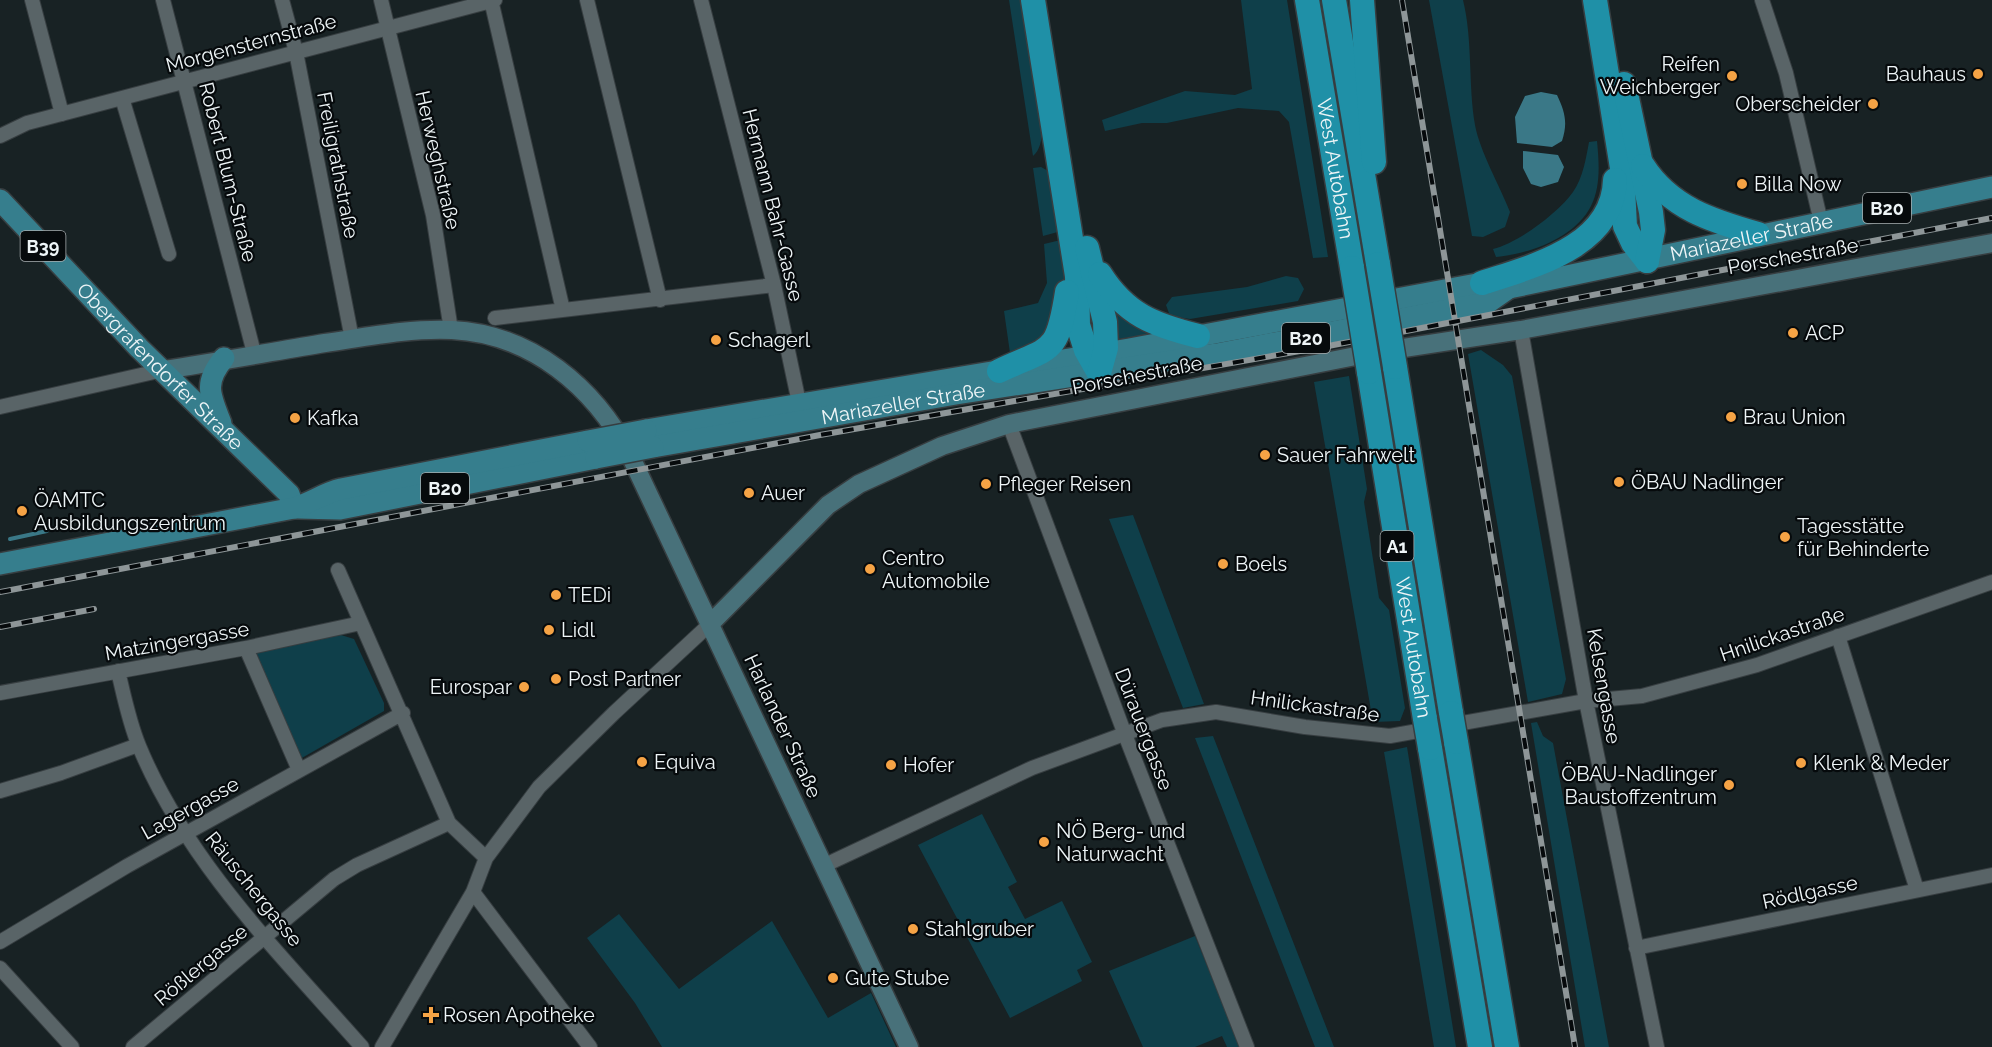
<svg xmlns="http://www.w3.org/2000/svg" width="1992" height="1047" font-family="Raleway,sans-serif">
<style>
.green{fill:#0f3f4a}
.water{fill:#3a7887}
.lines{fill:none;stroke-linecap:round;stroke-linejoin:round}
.stream{stroke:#3a7887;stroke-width:4}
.street-casing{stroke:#373e41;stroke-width:16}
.secondary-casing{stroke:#373e41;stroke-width:21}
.primary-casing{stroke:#373e41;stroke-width:24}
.highway-casing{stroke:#373e41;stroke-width:27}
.street{stroke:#596467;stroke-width:14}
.secondary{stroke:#48717a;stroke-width:18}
.primary{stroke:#367e8d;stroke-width:21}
.highway{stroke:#1f90a7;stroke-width:24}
.rail-casing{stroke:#8e9698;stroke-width:6}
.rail{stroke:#060a0c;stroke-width:4;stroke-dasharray:11;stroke-linecap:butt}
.primary-bridge-casing{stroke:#373e41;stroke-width:24;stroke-linecap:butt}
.highway-bridge-casing{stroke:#373e41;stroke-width:27;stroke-linecap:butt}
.primary-bridge{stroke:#367e8d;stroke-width:21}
.highway-bridge{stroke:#1f90a7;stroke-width:24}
.poi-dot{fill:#f5a345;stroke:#060a0c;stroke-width:2}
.labels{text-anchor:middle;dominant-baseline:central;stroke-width:4.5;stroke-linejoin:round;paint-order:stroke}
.shield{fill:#060a0c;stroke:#a8aeb0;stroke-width:1.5}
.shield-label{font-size:18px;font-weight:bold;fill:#eef5f7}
.street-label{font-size:20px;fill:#eef5f7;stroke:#060a0c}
.poi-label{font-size:20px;fill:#eef5f7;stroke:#060a0c;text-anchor:start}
</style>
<rect width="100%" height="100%" fill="#182224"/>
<path class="green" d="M1009,0H1029C1030,11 1025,22 1026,33C1028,58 1056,138 1033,156Z
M1241,0H1287L1328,257L1313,258L1289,122L1279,111L1238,108L1167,123H1142L1105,131L1102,120L1185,91L1235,95L1252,89Z
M1429,0H1463C1473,41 1468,84 1475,125C1480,152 1500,186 1510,212L1505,227L1483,237L1472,236Z
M1597,141C1599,162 1601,186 1591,206C1575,238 1529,254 1496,257L1493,249C1518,243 1558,213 1573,192C1583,178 1586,158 1589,142Z
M1041,167L1050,172L1065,230L1043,236L1033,168Z
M1065,239L1066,275L1060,310L1035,348L1010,353L1004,311L1038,303L1047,283L1044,244Z
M1286,276L1298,278L1304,289L1298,301L1190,319L1170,316L1166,305L1172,297L1247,287Z
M1114,303L1159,333L1111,340Z
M1481,350L1503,365L1512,376L1566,679L1562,694L1528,702L1468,354Z
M1349,376L1367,489L1364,502L1379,598L1389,610L1405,708L1400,721L1373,722L1314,382Z
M1133,515L1204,704L1183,708L1109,519Z
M341,635L354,639L384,703V711L300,759L253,660L255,650Z
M1537,722L1543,736L1553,743L1609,1047H1585L1531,723Z
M1213,736L1334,1047H1315L1195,738Z
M1407,747L1456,1047H1434L1384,752Z
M982,814L1017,882L1008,887L1025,919L1062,901L1092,962L1077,970L1082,981L1010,1018L918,845Z
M619,914L679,989L772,921L828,1018L871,993L896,1047H662L635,1003L587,938Z
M1195,936L1240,1047H1227L1222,1036L1195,1047H1143L1109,971Z"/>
<path class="water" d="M1541,92L1557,95C1565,112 1568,123 1562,141L1552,147L1517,143L1515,117L1525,96Z
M1523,151L1558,155L1564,167L1558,182L1541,187L1531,184L1523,168Z"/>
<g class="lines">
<path class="stream" d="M10,539L47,531"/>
<defs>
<path id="street" d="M32,0L62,114
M163,0L254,353
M282,0L296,52L352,339
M381,0L433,215L451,330
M491,0L563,310
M587,0L660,300
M701,0L774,285L801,412
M1762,0L1786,73L1821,222
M122,98L169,254
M0,136L27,123L495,0
M495,318L774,285
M1521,330L1586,701L1657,1047
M0,407L163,370
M1009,424L1124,732L1247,1047
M338,570L449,823L486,858
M1838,636L1917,890
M246,648L299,770
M118,671C124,696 129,722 139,746C187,862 280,954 362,1047
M0,693L246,648L361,623
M0,791L61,773L138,745
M823,866L1032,768L1162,720L1216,712L1305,727L1390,736L1586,701L1642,696L1757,665L1992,582
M473,892L590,1047
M0,942L127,866L403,713
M1636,948L1992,875
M0,968L72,1047
M133,1047L334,879L357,865L449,823
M382,1047L473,892L486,858L539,787L614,713L710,624"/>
<path id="secondary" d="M163,370C217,362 271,352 325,343C366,337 410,328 452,330C532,334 594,387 630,455L909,1047
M710,624L828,505L859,484L942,446L1009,424L1371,353L1521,330L1992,243"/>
<g id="primary">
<path id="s1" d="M0,200L139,348L289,494L294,508"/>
<path d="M221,423C210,395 203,383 224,358"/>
<path id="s2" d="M646,430L1129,349L1482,283L1509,288L1992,187"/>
<path id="s3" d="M653,447L956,394L1217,354L1489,302L1509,288"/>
<path d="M298,508L340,509L596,458"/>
<path d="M0,564L294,508C311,503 324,493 341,489L588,441"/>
</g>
<g id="highway">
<path d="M1033,0L1077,276L1078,325L1086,350L1099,373"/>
<path id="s4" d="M1307,0L1352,268"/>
<path d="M1334,0L1378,264"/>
<path d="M1362,0L1374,162"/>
<path d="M1595,0L1622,168L1625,226L1633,243L1647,261"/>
<path d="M1624,84L1651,212L1653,230L1647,261"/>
<path d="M1643,166C1670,208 1712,221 1758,234"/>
<path d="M1087,248L1105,322L1106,348L1099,373"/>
<path d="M1100,274C1126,315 1154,325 1198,336"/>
<path d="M1482,283C1533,266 1613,247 1615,180"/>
<path d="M1395,367L1451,713"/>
<path d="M999,371C1052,346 1057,356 1067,292"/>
<path id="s5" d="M1369,372L1425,719"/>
<path d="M1456,742L1507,1047"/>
<path d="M1430,748L1480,1047"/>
</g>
</defs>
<use href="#street" class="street-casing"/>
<use href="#secondary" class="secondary-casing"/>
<use href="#primary" class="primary-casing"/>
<use href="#highway" class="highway-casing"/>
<use href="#street" class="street"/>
<use href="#secondary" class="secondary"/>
<use href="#primary" class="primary"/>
<use href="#highway" class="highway"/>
<defs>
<path id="rail" d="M1402,0L1575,1047
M0,592L820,435L1323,347L1992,218
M0,627L94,609"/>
</defs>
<use href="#rail" class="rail-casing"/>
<use href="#rail" class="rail"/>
<defs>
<path id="primary-bridge" d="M588,441L646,430
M596,458L653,447"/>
<path id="highway-bridge" d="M1378,264L1395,367
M1352,268L1369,372
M1451,713L1456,742
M1425,719L1430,748"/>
</defs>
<use href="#primary-bridge" class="primary-bridge-casing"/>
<use href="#highway-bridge" class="highway-bridge-casing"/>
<use href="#primary-bridge" class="primary-bridge"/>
<use href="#highway-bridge" class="highway-bridge"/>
</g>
<g class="poi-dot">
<circle cx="1978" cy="74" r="6"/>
<circle cx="1732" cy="76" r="6"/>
<circle cx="1873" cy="104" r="6"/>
<circle cx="1742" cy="184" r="6"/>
<circle cx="1793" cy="333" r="6"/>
<circle cx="716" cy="340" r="6"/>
<circle cx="1731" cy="417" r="6"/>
<circle cx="295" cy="418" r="6"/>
<circle cx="1265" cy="455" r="6"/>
<circle cx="1619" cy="482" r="6"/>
<circle cx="986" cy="484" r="6"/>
<circle cx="749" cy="493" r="6"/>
<circle cx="22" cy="511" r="6"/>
<circle cx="1785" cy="537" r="6"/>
<circle cx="1223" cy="564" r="6"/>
<circle cx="870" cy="569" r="6"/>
<circle cx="556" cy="595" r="6"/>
<circle cx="549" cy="630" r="6"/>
<circle cx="556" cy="679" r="6"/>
<circle cx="524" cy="687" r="6"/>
<circle cx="642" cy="762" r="6"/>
<circle cx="1801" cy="763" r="6"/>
<circle cx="891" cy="765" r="6"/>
<circle cx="1729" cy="785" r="6"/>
<circle cx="1044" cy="842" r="6"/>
<circle cx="913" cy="929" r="6"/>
<circle cx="833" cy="978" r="6"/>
<path d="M428 1006h6v6h6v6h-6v6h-6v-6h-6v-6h6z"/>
</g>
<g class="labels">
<g class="shield">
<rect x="1863" y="193" width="48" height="30" rx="4.5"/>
<rect x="20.5" y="231" width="45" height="30" rx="4.5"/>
<rect x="1282" y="323" width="48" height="30" rx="4.5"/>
<rect x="421" y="473" width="48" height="30" rx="4.5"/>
<rect x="1380.5" y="531" width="33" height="30" rx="4.5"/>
</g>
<g class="shield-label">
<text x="1887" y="208">B20</text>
<text x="43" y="246">B39</text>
<text x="1306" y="338">B20</text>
<text x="445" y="488">B20</text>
<text x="1397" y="546">A1</text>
</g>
<g class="street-label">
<text transform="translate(251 43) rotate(-15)">Morgensternstraße</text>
<text transform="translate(438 160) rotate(77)">Herweghstraße</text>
<text transform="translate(338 165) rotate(79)">Freiligrathstraße</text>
<text stroke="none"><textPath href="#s4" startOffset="171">West Autobahn</textPath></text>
<text transform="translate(228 172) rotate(76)">Robert Blum-Straße</text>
<text transform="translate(773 205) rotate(76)">Hermann Bahr-Gasse</text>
<text stroke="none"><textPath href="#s2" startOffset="1124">Mariazeller Straße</textPath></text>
<text transform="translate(1793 256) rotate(-10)">Porschestraße</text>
<text stroke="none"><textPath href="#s1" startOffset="231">Obergrafendorfer Straße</textPath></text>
<text transform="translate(1137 375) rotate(-11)">Porschestraße</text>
<text stroke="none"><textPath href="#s3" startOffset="254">Mariazeller Straße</textPath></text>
<text transform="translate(1782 634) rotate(-19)">Hnilickastraße</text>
<text transform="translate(177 641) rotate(-10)">Matzingergasse</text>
<text stroke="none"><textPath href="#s5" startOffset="279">West Autobahn</textPath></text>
<text transform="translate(1604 686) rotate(80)">Kelsengasse</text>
<text transform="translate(1315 706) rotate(8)">Hnilickastraße</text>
<text transform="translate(783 726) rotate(65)">Harlander Straße</text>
<text transform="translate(1144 729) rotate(69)">Dürauergasse</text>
<text transform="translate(190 808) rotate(-29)">Lagergasse</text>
<text transform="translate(254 889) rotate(51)">Räuschergasse</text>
<text transform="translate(1810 892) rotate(-12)">Rödlgasse</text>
<text transform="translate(201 965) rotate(-40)">Rößlergasse</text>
</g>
<g class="poi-label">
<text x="1720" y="64" text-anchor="end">Reifen<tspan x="1720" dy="23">Weichberger</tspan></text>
<text x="1966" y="74" text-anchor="end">Bauhaus</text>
<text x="1861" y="104" text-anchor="end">Oberscheider</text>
<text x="1754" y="184">Billa Now</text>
<text x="1805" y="333">ACP</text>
<text x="728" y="340">Schagerl</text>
<text x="1743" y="417">Brau Union</text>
<text x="307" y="418">Kafka</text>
<text x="1277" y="455">Sauer Fahrwelt</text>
<text x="1631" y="482">ÖBAU Nadlinger</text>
<text x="998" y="484">Pfleger Reisen</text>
<text x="761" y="493">Auer</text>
<text x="34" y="500">ÖAMTC<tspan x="34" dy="23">Ausbildungszentrum</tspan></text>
<text x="1797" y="526">Tagesstätte<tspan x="1797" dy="23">für Behinderte</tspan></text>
<text x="882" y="558">Centro<tspan x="882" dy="23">Automobile</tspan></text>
<text x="1235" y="564">Boels</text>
<text x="568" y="595">TEDi</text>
<text x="561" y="630">Lidl</text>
<text x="568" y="679">Post Partner</text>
<text x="512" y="687" text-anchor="end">Eurospar</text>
<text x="654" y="762">Equiva</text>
<text x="1813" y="763">Klenk &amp; Meder</text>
<text x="903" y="765">Hofer</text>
<text x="1717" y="774" text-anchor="end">ÖBAU-Nadlinger<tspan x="1717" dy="23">Baustoffzentrum</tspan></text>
<text x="1056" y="831">NÖ Berg- und<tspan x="1056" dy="23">Naturwacht</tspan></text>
<text x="925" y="929">Stahlgruber</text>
<text x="845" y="978">Gute Stube</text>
<text x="443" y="1015">Rosen Apotheke</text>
</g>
</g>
</svg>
